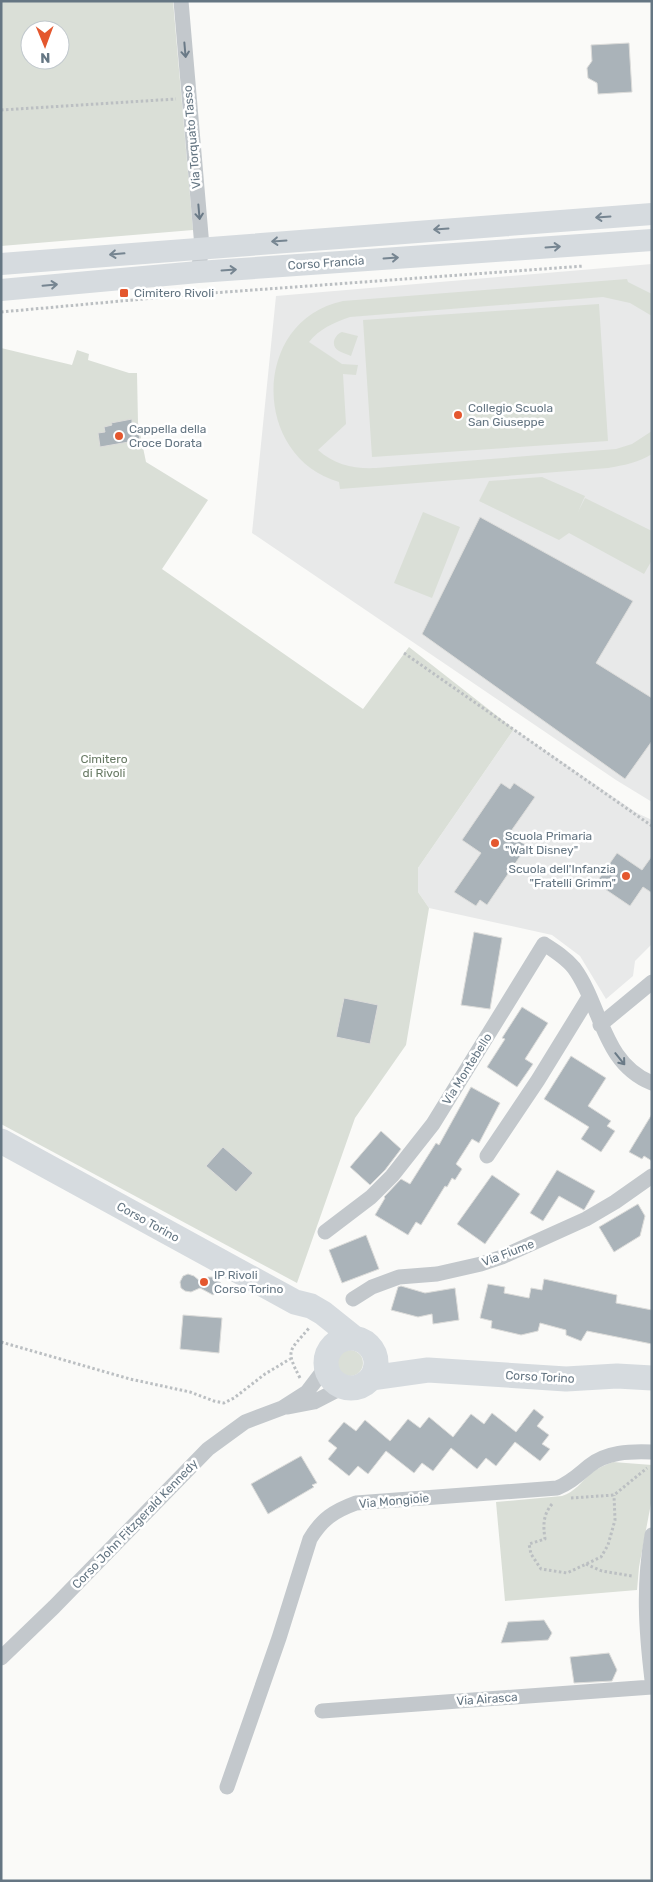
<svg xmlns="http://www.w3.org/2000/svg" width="653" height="1882" font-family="Rubik,sans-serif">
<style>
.built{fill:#e8e9e9}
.green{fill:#dadfd7;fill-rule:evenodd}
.building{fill:#aab3b9;stroke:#dcdcda}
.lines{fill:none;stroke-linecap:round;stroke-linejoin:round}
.path{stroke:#bbbfc2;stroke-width:3;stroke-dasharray:2.5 2.5;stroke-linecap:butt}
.minor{stroke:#c3c8cc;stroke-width:15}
.secondary{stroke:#d6dbdf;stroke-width:22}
.primary{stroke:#d6dbdf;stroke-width:25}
.oneway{stroke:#6a7a87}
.oneway2{stroke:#768591}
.poi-dot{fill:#e4572e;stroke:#fff;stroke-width:2}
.labels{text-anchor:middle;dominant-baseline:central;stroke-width:5;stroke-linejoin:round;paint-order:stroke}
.street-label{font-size:12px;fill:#657683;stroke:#fff}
.poi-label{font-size:12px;fill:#657683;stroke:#fff;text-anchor:start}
.park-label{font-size:12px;fill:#687a64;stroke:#fff}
</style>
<rect width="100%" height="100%" fill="#fafaf8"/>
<path class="built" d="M652,264V802L616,780L252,533L276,296Z
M514,729L637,813L652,820V944L635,961L633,976L606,999L580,956L552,935L429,908L418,892V868Z"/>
<path class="green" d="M1,1H173L193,230L1,246ZM30,30H60V60H30Z
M627,279L628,282L652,294V316L630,303L603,297L350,317C335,322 319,329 309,342L342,364L358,365L356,375L343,374L346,424L318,450C335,465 354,469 376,468L616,449L632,444L652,431V454C638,463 624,465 608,468L340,489L339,482C251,457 251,320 343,301Z
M599,304L608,441L372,457L363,320Z
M342,332L358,336L351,356C347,354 342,353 339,351C330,346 334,335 342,332Z
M1,348L72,365L77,350L89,354L88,360L129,373H137L138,423L146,462L208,500L162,569L363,709L409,647L514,729L418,868V892L429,908L406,1045L355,1118L297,1283L1,1124Z
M542,477L585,496L578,512L585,498L652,531V560L644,574L569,533L559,540L479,501L489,481Z
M423,512L460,527L432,598L394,583Z
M337 1363a13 13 0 1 1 26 0a13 13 0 1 1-26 0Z
M613,1462L652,1465V1498L639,1567L637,1590L505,1601L496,1502L562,1496C575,1492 581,1482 591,1473C598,1468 605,1465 613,1462Z"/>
<path class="building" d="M629,43L632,92L598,94L597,83L588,78L587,68L592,61L591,45Z
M132,419V424L137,423L140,440L100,447L98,433L105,432L104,427L112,425L111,423Z
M480,517L633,601L596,663L652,698V741L625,779L422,634Z
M501,783L510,789L514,783L535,797L509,834L527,846L487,905L480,900L476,906L454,892L481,853L462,840Z
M617,853L642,870L652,856V893L643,887L630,906L596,883Z
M474,932L502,938L490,1009L461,1005Z
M344,998L378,1005L370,1044L336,1037Z
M522,1007L548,1023L525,1059L533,1064L517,1087L487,1067L505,1039L502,1038Z
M571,1056L606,1078L588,1106L611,1121L607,1126L615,1131L601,1152L581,1139L589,1127L544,1099Z
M471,1087L500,1103L479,1143L472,1139L456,1164L462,1169L455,1180L452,1178L447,1187L445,1186L421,1225L416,1222L408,1235L375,1215L385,1198L384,1197L401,1179L410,1184L436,1143L439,1145Z
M652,1114V1161L644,1156L642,1159L629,1152Z
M381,1131L401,1149L385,1170L370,1185L350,1167Z
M223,1147L253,1173L236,1192L206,1166Z
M557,1170L595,1191L584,1210L559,1196L543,1221L530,1213Z
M492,1175L520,1194L485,1244L457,1224Z
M638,1204L645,1216L640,1236L614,1252L599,1227Z
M366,1235L379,1269L342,1283L329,1250Z
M188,1274L194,1276L201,1282L208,1277H214L221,1283V1289L213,1295L200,1288L191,1292L185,1291L181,1288L180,1282L183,1276Z
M544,1279L617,1295L616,1303L652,1310V1344L587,1331L581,1341L566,1335V1330L540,1323L538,1331L521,1335L491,1328L492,1321L480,1318L488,1284L505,1287L504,1293L529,1298L531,1288L542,1290Z
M401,1286L425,1293L455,1288L459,1320L433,1324L432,1314L418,1317L391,1310L398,1287Z
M183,1315L222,1318L219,1353L180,1349Z
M534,1409L544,1417L537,1426L549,1435L542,1444L550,1449L540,1461L515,1442L496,1466L486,1458L477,1469L451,1448L433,1471L422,1463L414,1473L386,1451L368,1474L358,1466L349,1476L328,1459L337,1448L328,1441L344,1422L356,1431L365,1420L390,1441L408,1419L420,1428L429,1417L453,1437L471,1414L484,1424L492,1413L516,1432Z
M301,1456L317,1483L312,1485L314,1487L268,1514L251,1484Z
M544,1620L552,1633L548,1640L501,1643L508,1622Z
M609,1653L617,1670L612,1681L574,1683L570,1657Z"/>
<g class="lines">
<path class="path" d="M1,110L176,99
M1,312L198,294L584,266
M404,653L652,826
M1,1342L130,1379L190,1392L214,1401L224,1403L234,1398L265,1374L290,1359
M300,1378C285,1349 289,1352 309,1328
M571,1498L614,1495L647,1468
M552,1504C543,1515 543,1525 545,1539L529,1544L531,1554L541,1569L567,1573L601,1557L608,1545L615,1520L614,1495
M586,1564L602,1571L632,1576"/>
<path class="minor" d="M181,1L202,247L198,272
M600,1025L652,982
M487,1156L538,1080L589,997
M325,1232L371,1197L392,1176L433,1124L544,944C555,951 566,958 574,968C602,1006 602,1063 652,1083
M353,1299L372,1287L399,1277L437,1274L481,1264L502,1257L586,1219L615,1202L652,1176
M288,1407L314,1402L343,1387
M652,1535C643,1585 646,1630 652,1680
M1,1658L54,1607L208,1449L245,1422L282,1408L307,1392L326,1367
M322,1711L652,1687
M227,1787L279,1638L310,1539C322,1519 334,1511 356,1503L557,1488C570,1483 578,1475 589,1466C606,1452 630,1451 652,1452"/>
<path class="secondary" d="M1,264L652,214
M1,290L198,272L652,240"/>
<path class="primary" d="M1,1141L295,1302L311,1306L323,1313L353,1337
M326 1363a25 25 0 1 1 50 0a25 25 0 1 1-50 0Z
M371,1378L428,1370L566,1379L617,1376L652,1378"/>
</g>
<defs><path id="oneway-shaft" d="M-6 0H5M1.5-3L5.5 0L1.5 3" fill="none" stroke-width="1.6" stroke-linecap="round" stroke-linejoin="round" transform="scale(1.25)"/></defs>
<g class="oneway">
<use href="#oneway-shaft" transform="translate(185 50) rotate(85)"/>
<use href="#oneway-shaft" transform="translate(199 212) rotate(85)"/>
<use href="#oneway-shaft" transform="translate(620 1059) rotate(51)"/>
</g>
<g class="oneway2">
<use href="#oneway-shaft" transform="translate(603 217) rotate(176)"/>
<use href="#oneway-shaft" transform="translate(441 229) rotate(176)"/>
<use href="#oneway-shaft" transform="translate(279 241) rotate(176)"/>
<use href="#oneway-shaft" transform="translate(553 247) rotate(-4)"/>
<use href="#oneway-shaft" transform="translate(117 254) rotate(175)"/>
<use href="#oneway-shaft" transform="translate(391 258) rotate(-4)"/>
<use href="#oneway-shaft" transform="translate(229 270) rotate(-4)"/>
<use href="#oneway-shaft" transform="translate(50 285) rotate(-5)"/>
</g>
<g class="poi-dot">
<rect x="119" y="288" width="10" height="10" rx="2.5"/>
<circle cx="458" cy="415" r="5"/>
<circle cx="119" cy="436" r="5"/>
<circle cx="495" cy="843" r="5"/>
<circle cx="626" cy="876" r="5"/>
<circle cx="204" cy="1282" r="5"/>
</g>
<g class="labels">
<g class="street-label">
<text transform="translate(192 137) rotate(-95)">Via Torquato Tasso</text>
<text transform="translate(326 263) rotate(-4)">Corso Francia</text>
<text transform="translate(467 1069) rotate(-58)">Via Montebello</text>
<text transform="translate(148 1222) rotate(29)">Corso Torino</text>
<text transform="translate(508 1253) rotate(-21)">Via Fiume</text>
<text transform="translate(540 1377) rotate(3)">Corso Torino</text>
<text transform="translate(394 1501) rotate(-5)">Via Mongioie</text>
<text transform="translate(135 1524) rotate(-46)">Corso John Fitzgerald Kennedy</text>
<text transform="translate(487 1699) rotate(-4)">Via Airasca</text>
</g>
<g class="poi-label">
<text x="134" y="293">Cimitero Rivoli</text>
<text x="468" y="408">Collegio Scuola<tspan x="468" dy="14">San Giuseppe</tspan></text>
<text x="129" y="429">Cappella della<tspan x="129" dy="14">Croce Dorata</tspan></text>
<text x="505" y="836">Scuola Primaria<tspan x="505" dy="14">"Walt Disney"</tspan></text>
<text x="616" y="869" text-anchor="end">Scuola dell'Infanzia<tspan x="616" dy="14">"Fratelli Grimm"</tspan></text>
<text x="214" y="1275">IP Rivoli<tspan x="214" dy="14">Corso Torino</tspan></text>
</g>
<g class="park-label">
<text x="104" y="759">Cimitero<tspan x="104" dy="14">di Rivoli</tspan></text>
</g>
</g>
<rect width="653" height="1882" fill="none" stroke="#657683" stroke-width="5"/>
<g transform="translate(45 45) rotate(179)"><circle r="24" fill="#ffffff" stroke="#c1c8cd"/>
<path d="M0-4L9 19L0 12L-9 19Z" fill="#e4572e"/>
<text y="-8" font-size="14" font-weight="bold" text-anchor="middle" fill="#657683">N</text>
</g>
</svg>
